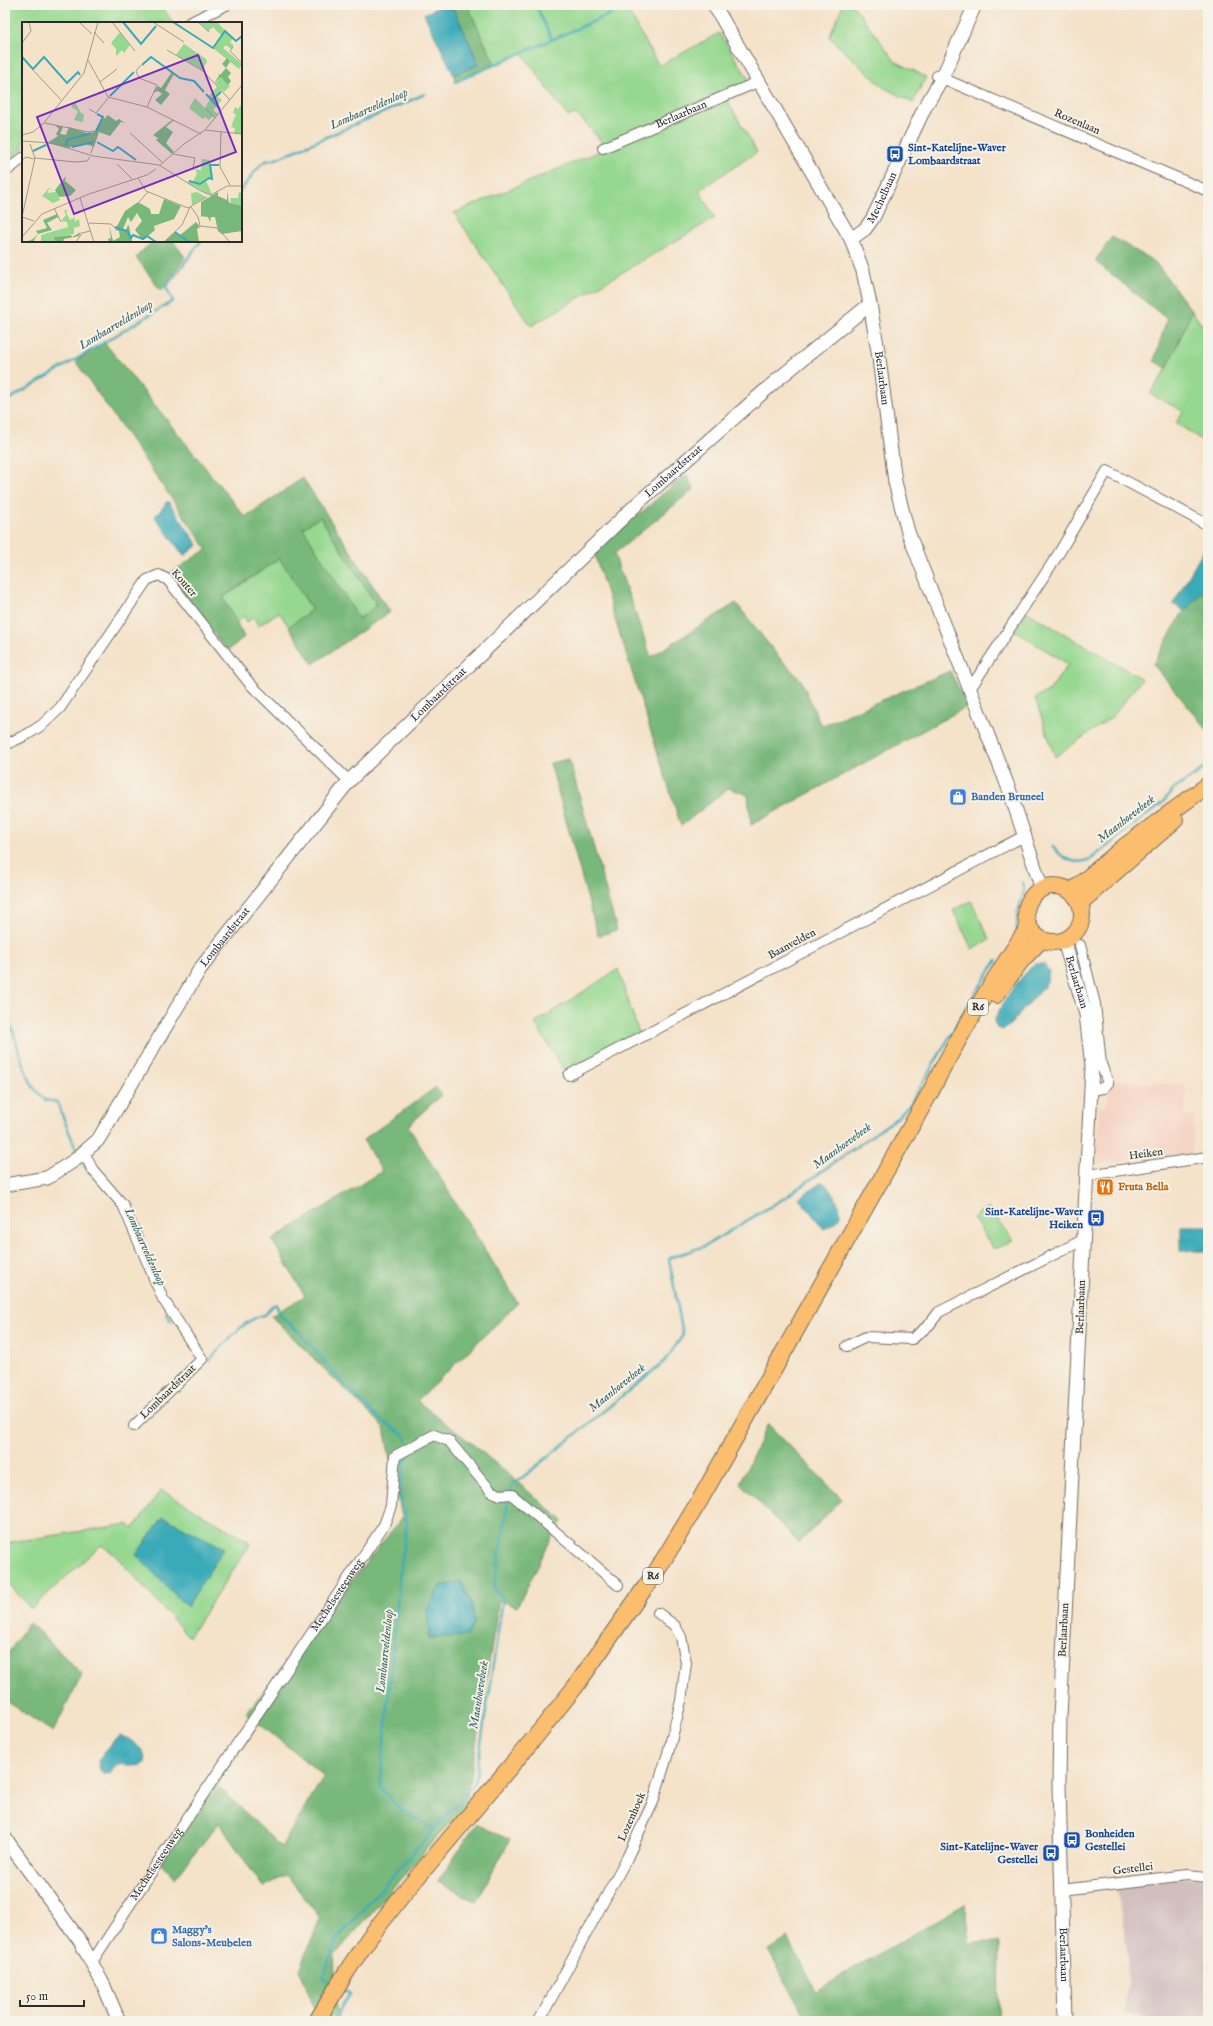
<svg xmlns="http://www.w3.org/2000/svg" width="1213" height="2026" font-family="'IM FELL English',serif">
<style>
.built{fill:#f5d2c2}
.industrial{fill:#d1bfbd}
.green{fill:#96d890;stroke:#60825e}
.forest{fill:#78b87a;stroke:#527252;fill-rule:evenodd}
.water{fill:#3baab8;stroke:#336a72}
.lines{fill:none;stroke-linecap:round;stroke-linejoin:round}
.stream{stroke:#3baab8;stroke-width:2.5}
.minor-casing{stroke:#716b62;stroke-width:12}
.tertiary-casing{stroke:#716b62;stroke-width:15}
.primary-casing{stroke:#716b62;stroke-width:18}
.minor{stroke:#fff;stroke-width:10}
.tertiary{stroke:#fff;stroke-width:13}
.primary{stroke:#fbbd6e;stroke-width:16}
.labels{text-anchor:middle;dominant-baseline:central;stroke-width:4;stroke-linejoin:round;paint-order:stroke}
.shield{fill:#f7f3e8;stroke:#686764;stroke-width:1}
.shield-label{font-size:10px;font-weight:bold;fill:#2b2b2b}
.street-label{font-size:11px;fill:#2b2b2b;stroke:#f7f3e8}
.transit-label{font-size:11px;font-weight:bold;fill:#164399;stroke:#f7f3e8;text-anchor:start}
.shop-label{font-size:11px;font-weight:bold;fill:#366cbe;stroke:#f7f3e8;text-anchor:start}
.food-label{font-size:11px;font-weight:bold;fill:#c56008;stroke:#f7f3e8;text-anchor:start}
.water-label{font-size:12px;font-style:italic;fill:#315e63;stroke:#f7f3e8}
.inset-river{fill:none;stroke:#3baab8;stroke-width:2}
.inset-road{fill:none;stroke:#a4998a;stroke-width:1}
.view{fill:#7b2cbf;fill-opacity:0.15;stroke:#7b2cbf;stroke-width:2}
.inset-edge{fill:none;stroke:#2b2b2b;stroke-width:2}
</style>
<rect width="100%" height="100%" fill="#f7f3e8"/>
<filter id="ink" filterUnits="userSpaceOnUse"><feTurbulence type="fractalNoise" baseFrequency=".025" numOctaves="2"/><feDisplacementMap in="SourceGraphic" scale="8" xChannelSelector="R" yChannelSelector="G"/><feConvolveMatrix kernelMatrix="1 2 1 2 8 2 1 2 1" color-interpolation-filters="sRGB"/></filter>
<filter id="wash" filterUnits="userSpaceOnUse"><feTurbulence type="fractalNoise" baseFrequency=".012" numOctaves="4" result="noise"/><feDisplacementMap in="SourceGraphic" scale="16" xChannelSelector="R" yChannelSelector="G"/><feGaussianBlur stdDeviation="0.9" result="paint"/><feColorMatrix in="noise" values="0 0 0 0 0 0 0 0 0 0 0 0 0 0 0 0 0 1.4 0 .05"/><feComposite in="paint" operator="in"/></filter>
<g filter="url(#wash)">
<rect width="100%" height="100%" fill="#f4e2c9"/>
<path class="built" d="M1113,1081L1186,1084L1185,1114L1195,1115L1191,1155L1096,1164L1099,1107H1107L1108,1090Z"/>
<path class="industrial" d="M1208,1877V2021H1148L1139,2016L1123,2013L1128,1981L1127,1949L1116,1883Z"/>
<path class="green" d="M5,5H161L173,23H23V149L5,163Z
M467,5H536L538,9L545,5H625L659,66L719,33L750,81L604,145L582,119L575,114L567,116L522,53L495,65Z
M843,5H853L895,61L926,77L913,103L883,87L829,37Z
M726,98L757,152L699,190L715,218L531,326L454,213Z
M1192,311L1201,324L1208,326V444L1176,423L1183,411L1150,394L1167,368Z
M320,516L377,606L358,619L303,528Z
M280,558L312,610L289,627L279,612L258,626L254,617L247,622L244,616L236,622L223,598Z
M1027,612L1142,679L1113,716L1055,757L1035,698L1050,690L1068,664L1015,631Z
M971,901L990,940L972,949L953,910Z
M618,969L639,1034L564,1071L535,1023Z
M988,1207L1013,1240L994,1249L973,1218Z
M161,1490L251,1543L189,1637L114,1554L101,1545L31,1609L5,1580V1543L128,1524L133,1529Z"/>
<path class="forest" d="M445,5H467L495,65L455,82L454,75L479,64L454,10L437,8Z
M1112,237L1155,262L1192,311L1167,368L1154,361L1167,319L1095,261Z
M153,241H173L185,257L161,291L136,257Z
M104,342L245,517L303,478L390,612L313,664L289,627L312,609L279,558L223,597L244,637L227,651L169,574L207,549L76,362ZM320,517L377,605L359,619L303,528Z
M686,474L694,489L614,554L651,657L736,603L778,656L801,680L821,726L950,671L968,706L751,825L748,795L729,788L681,826L594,553Z
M1208,585V731L1153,664L1183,612Z
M569,759L617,930L598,936L550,763Z
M436,1087L441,1095L408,1126L518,1303L417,1401L475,1446L563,1521L556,1529L517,1607L499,1600L463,1825L450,1822L334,1956L338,2021H319L300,1970L320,1918L287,1875L263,1887L219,1823L175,1878L160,1862L216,1784L281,1847L324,1776L246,1713L402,1518L384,1428L271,1316L305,1296L272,1240L382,1171L363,1140Z
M768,1424L842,1499L799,1543L740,1483Z
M29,1622L82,1674L53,1732L5,1700V1658Z
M476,1824L510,1840L476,1902L438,1882Z
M965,1904L969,1943L999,1942L998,2021H807L768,1950L788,1938L816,1991Z"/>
<path class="water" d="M437,8L454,10L479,64L454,75L424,14Z
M168,501L198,545L184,556L155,517Z
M1208,543V585L1185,611L1173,604Z
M1035,964H1044L1049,971L1046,984L1010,1025L1003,1030L997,1028L994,1022C1002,1001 1018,979 1035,964Z
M822,1182C831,1187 844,1208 839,1218C837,1223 829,1226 824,1229L799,1198Z
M1181,1226H1208V1251H1181Z
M163,1517L224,1548L187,1607L136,1555Z
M461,1582L470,1600L475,1621L467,1636L429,1638L427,1610L440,1586Z
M120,1736C130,1737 149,1752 145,1763C135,1769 126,1763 116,1765L110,1774L103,1773L100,1770L98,1760L114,1740Z"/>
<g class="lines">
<path class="stream" d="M536,5L552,40
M455,82L631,5
M241,190L260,165L266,161L276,159L425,94
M5,402L173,301L166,287L201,241
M1052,846C1063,859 1074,866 1091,859L1162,803L1174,789L1208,766
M1017,931V914L1024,891L1022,883
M5,1012L14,1034L23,1065L33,1087L45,1100L57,1102L76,1149
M83,1163L89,1173
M166,1313L171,1321
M209,1361C223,1346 245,1317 265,1315L272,1306L276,1304L280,1315L298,1331L342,1382L378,1418L405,1436L407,1441
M411,1452L405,1461L400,1495L407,1523L400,1574L380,1788L400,1809L434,1829
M510,1491L513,1483L517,1482L665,1361L683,1335L669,1259L672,1257L705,1246L783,1199L898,1117L911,1103L974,995L997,960
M330,1982L323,1978L336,1940L475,1783L503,1598L494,1589L509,1496
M338,2021L337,2015L350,1994L344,1990"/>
</g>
</g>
<g filter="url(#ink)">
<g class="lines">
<defs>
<g id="minor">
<path d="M189,23L226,5"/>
<path d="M937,76L1208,191"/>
<path id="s1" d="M603,148L760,81"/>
<path d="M5,172L23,158"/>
<path d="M970,689L1059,553L1107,471L1208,525"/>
<path d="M5,745L28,734L42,725L60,708L147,580L159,575L168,580L250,684L349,781"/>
<path d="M1080,945L1095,1004L1101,1064L1108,1083L1103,1088L1092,1090"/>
<path d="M569,1075L1026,835"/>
<path d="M84,1152L92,1169L123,1205L163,1299L202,1359L134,1426"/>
<path d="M1088,1175L1208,1157"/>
<path d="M847,1346L866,1337L912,1339L929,1325L939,1312L1083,1240"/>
<path d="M1061,1890L1187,1875L1208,1877"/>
<path id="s2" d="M92,1962C188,1815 287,1671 384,1525L391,1506L395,1456L434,1435L449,1441L491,1491L500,1495L511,1494L618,1585"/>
<path d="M539,2021L627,1858L653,1802L668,1753L681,1701L686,1663L681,1637L675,1626L658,1613"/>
</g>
<g id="tertiary">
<path id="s3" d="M714,5L851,239L863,271L870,304L878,351L895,482L908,532L1009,789L1042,889"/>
<path id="s4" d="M851,239L865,229L873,218L925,107L942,78L975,5"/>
<path id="s5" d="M1064,941L1086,1014L1092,1067L1060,1717L1059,1783L1065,2021"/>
<path id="s6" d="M5,1185L47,1178L75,1160L98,1140L200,969L349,781L639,502L777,380L870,304"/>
<path d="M5,1838L80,1941L103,1984L119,2021"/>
</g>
<path id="primary" d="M1026 914a28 28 0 1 1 56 0a28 28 0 1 1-56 0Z
M1071,892L1125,846L1208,785
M1080,903L1175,820
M996,995L1021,961L1042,939
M317,2021L347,1971L369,1938L404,1893L536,1736L575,1687L656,1572L700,1500L931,1091C959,1034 994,979 1029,926"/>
</defs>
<use href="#minor" class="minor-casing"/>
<use href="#tertiary" class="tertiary-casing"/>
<use href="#primary" class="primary-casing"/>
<use href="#minor" class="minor"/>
<use href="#tertiary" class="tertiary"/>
<use href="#primary" class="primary"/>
</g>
</g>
<defs>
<symbol id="bus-square" viewBox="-11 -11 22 22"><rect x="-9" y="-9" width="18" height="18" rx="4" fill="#1a4fb4" stroke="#f7f3e8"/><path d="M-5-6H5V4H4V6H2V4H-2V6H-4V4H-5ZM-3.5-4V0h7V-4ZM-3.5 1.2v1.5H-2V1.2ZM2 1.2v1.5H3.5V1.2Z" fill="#fff"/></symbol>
<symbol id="shop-square" viewBox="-11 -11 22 22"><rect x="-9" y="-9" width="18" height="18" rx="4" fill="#3f7fe0" stroke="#f7f3e8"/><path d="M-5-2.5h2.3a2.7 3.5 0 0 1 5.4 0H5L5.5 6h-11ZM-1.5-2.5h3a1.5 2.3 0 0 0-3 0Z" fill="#fff"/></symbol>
<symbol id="restaurant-square" viewBox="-11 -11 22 22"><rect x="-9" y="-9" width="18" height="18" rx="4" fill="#e8710a" stroke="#f7f3e8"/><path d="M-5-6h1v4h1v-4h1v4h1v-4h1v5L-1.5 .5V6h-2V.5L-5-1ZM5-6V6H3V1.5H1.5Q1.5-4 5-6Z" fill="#fff"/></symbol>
</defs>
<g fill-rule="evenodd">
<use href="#bus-square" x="885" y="144" width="20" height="20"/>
<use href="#shop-square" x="948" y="787" width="20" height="20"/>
<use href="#restaurant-square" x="1095" y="1177" width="20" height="20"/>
<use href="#bus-square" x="1086" y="1208" width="20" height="20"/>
<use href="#bus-square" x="1062" y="1830" width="20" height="20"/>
<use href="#bus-square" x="1041" y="1843" width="20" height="20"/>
<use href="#shop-square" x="149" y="1926" width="20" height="20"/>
</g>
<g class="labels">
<g class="shield">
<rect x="968" y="999" width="20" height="16" rx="3"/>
<rect x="643" y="1568" width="20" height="16" rx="3"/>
</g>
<g class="shield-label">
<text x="978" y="1007">R6</text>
<text x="653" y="1576">R6</text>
</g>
<g class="street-label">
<text stroke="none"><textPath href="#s1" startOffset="85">Berlaarbaan</textPath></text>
<text transform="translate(1077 122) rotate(23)">Rozenlaan</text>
<text stroke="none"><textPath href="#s4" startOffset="53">Mechelbaan</textPath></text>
<text stroke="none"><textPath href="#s3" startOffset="414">Berlaarbaan</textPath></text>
<text stroke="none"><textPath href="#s6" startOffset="994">Lombaardstraat</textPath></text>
<text transform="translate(184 583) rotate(49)">Kouter</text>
<text stroke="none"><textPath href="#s6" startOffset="670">Lombaardstraat</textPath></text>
<text stroke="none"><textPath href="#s6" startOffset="346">Lombaardstraat</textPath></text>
<text transform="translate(792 944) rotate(-28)">Baanvelden</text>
<text stroke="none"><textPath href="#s5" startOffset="43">Berlaarbaan</textPath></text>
<text transform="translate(1146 1154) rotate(-8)">Heiken</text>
<text transform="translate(1081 1307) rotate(-88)">Berlaarbaan</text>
<text transform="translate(168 1392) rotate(-44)">Lombaardstraat</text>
<text stroke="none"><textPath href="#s2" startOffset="441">Mechelsesteenweg</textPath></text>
<text transform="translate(1064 1630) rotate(-87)">Berlaarbaan</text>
<text transform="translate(632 1817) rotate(-66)">Lozenhoek</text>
<text stroke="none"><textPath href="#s2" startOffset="117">Mechelsesteenweg</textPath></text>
<text transform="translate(1133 1869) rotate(-7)">Gestellei</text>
<text stroke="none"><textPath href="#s5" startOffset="1018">Berlaarbaan</textPath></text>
</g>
<g class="transit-label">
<text x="908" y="148">Sint-Katelijne-Waver<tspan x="908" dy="13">Lombaardstraat</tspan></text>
<text x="1083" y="1212" text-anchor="end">Sint-Katelijne-Waver<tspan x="1083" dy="13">Heiken</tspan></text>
<text x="1085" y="1834">Bonheiden<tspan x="1085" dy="13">Gestellei</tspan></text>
<text x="1038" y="1847" text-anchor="end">Sint-Katelijne-Waver<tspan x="1038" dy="13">Gestellei</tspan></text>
</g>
<g class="shop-label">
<text x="971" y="797">Banden Bruneel</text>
<text x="172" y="1930">Maggy's<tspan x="172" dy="13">Salons-Meubelen</tspan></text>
</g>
<g class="food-label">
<text x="1118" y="1187">Fruta Bella</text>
</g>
<g class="water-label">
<text transform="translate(369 109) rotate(-24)">Lombaarveldenloop</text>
<text transform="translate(116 325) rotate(-31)">Lombaarveldenloop</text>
<text transform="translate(1126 819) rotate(-38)">Maanhoevebeek</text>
<text transform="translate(842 1146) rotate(-36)">Maanhoevebeek</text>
<text transform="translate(145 1247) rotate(66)">Lombaarveldenloop</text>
<text transform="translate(617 1388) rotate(-39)">Maanhoevebeek</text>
<text transform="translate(385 1651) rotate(-84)">Lombaarveldenloop</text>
<text transform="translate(479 1695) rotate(-81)">Maanhoevebeek</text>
</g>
</g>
<g transform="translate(22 22)">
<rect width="220" height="220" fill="#f4e2c9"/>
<path d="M177,0H199L197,2L211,17L208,20L212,24L209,27L204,23L201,26L220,42L217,47L191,26L200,14L191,5L186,9ZM98,10L108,23L102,31L100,28L94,34V27L89,21ZM162,22L184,37L185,40L180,48L154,33ZM199,55L208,64L202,70L193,61ZM195,65L199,69L192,76L196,75L200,78L191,88L196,92L193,95L191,94L187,98L183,95L181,97L167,86L173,76L183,86L188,77L186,75ZM53,80L59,91L62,92L61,100L52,98L56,89L49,85ZM219,83H220V112L212,111L213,106L209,105L214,92L211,91L213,85L216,87ZM180,137L188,138L191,155L184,159L190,172L188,173L166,161L167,158L171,160L175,151L173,147L179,148ZM27,166L31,168L27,167L25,171L34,170L38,178L31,181L20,174ZM175,170L184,175L170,183L169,171ZM217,170L220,171V184H218L208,181L209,176H216ZM46,187L44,190L48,198L52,196V192L53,198L52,200L57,197L58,204L52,206V212L32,215L33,220H19V213L46,205L45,200L39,199L44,193L42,189Z" fill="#96d890"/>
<path d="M205,36L208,40L204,46L209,51L206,55L209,59L206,63L199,55L192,61L197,54L196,51L198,53L204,46L200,42ZM150,50L152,52L143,68L148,72L139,83L133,78L140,72L136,69L131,71L136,64L139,66ZM86,93L94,99L97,97L103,101L99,100L88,114L77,110L72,125L64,122L45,126L25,121L36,114L34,112L37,107L33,103L41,105L38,112L44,113L47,105L68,112L74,108L80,95L82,97ZM150,98L160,102L151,99L144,105L151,110L144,121L152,130L150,132L134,118L136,116L131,113ZM44,154L43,159L54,168L48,174L37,175L33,168ZM205,169L207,181L220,184V209L200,212L196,209L193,195H189L188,200L186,195L177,194H179V180L196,170V174L205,178ZM142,177L159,184L152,197L132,204L133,208L121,218L113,208L120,199L115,191L109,200L106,195L101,207L104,208L106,203L107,204L110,219L87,220L86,217L89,216L87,203L91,219L98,215L97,209L93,208L103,189L116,180L128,187L129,192H137ZM35,192L36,195L25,201L30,208L16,212L11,220H4L11,217L16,212L14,209L25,206L21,198ZM174,200L178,205L175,207L177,220L143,219L153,210L157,214ZM59,210L57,214L42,217L41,220H33L32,215L49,213L50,215Z" fill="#78b87a"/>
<path class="inset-river" d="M101,0L119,22L134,4M151,0L191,26L203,9L214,19L220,14M0,35L11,47L22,35L45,61L56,50L58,53M120,43L129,35L158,56L172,59L182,70M184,72L198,87M88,74L112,50M190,78L199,70M74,109L81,95L75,92M75,120L91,129L96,125L114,138M44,124L45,118L69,111M50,125L72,120M11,129L24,123M167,159L178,162L187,156L190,157L188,143H197M93,205L105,209L109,216L111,213L121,217L125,214L134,220M153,210L167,220"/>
<path class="inset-road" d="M57,0L70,12M90,0L113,29M131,0L162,20M176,0L187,10M72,10L82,21M0,21L9,9L7,0M211,25L208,29L220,41M145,28L181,49L208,78M66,38L86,75L125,85L179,112M119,43L114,49L117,56L135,63L125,85M11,48L39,78M78,60L95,47M183,86L193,96M67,87L74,91L87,75M23,101L67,110L72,109L75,113L69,131M183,108L220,112M199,110L198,145L208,163M108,111L141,141M0,113L11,110L21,102L62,51L76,0M0,119L30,121L71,134L137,143L177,168L220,187M151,132L173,136L171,146M13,136L53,140L65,139L68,135M0,138L4,135L12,137M95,142L111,158M137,144L162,122L183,108L220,63M116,156L124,169L166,186L185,175M189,173L205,164H220M58,176L72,220M117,180L126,170M169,185L176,195L178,204L195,206L208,220M32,186L39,200M0,195L13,136L8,122M0,195L12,199M67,201L89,202L93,206M0,215L20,192L67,172L125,153L134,147M54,220L60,211L68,209M142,220L160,203L168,185"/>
<path class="view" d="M176,33L214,130L52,192L15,95Z"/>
<rect width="220" height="220" class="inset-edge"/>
</g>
<rect width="1213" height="2026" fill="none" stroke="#f7f3e8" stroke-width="20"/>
<path d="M20 2000v6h64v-6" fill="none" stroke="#2b2b2b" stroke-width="2"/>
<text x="26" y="2000" font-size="12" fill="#2b2b2b" stroke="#f7f3e8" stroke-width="3" paint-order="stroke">50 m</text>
</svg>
